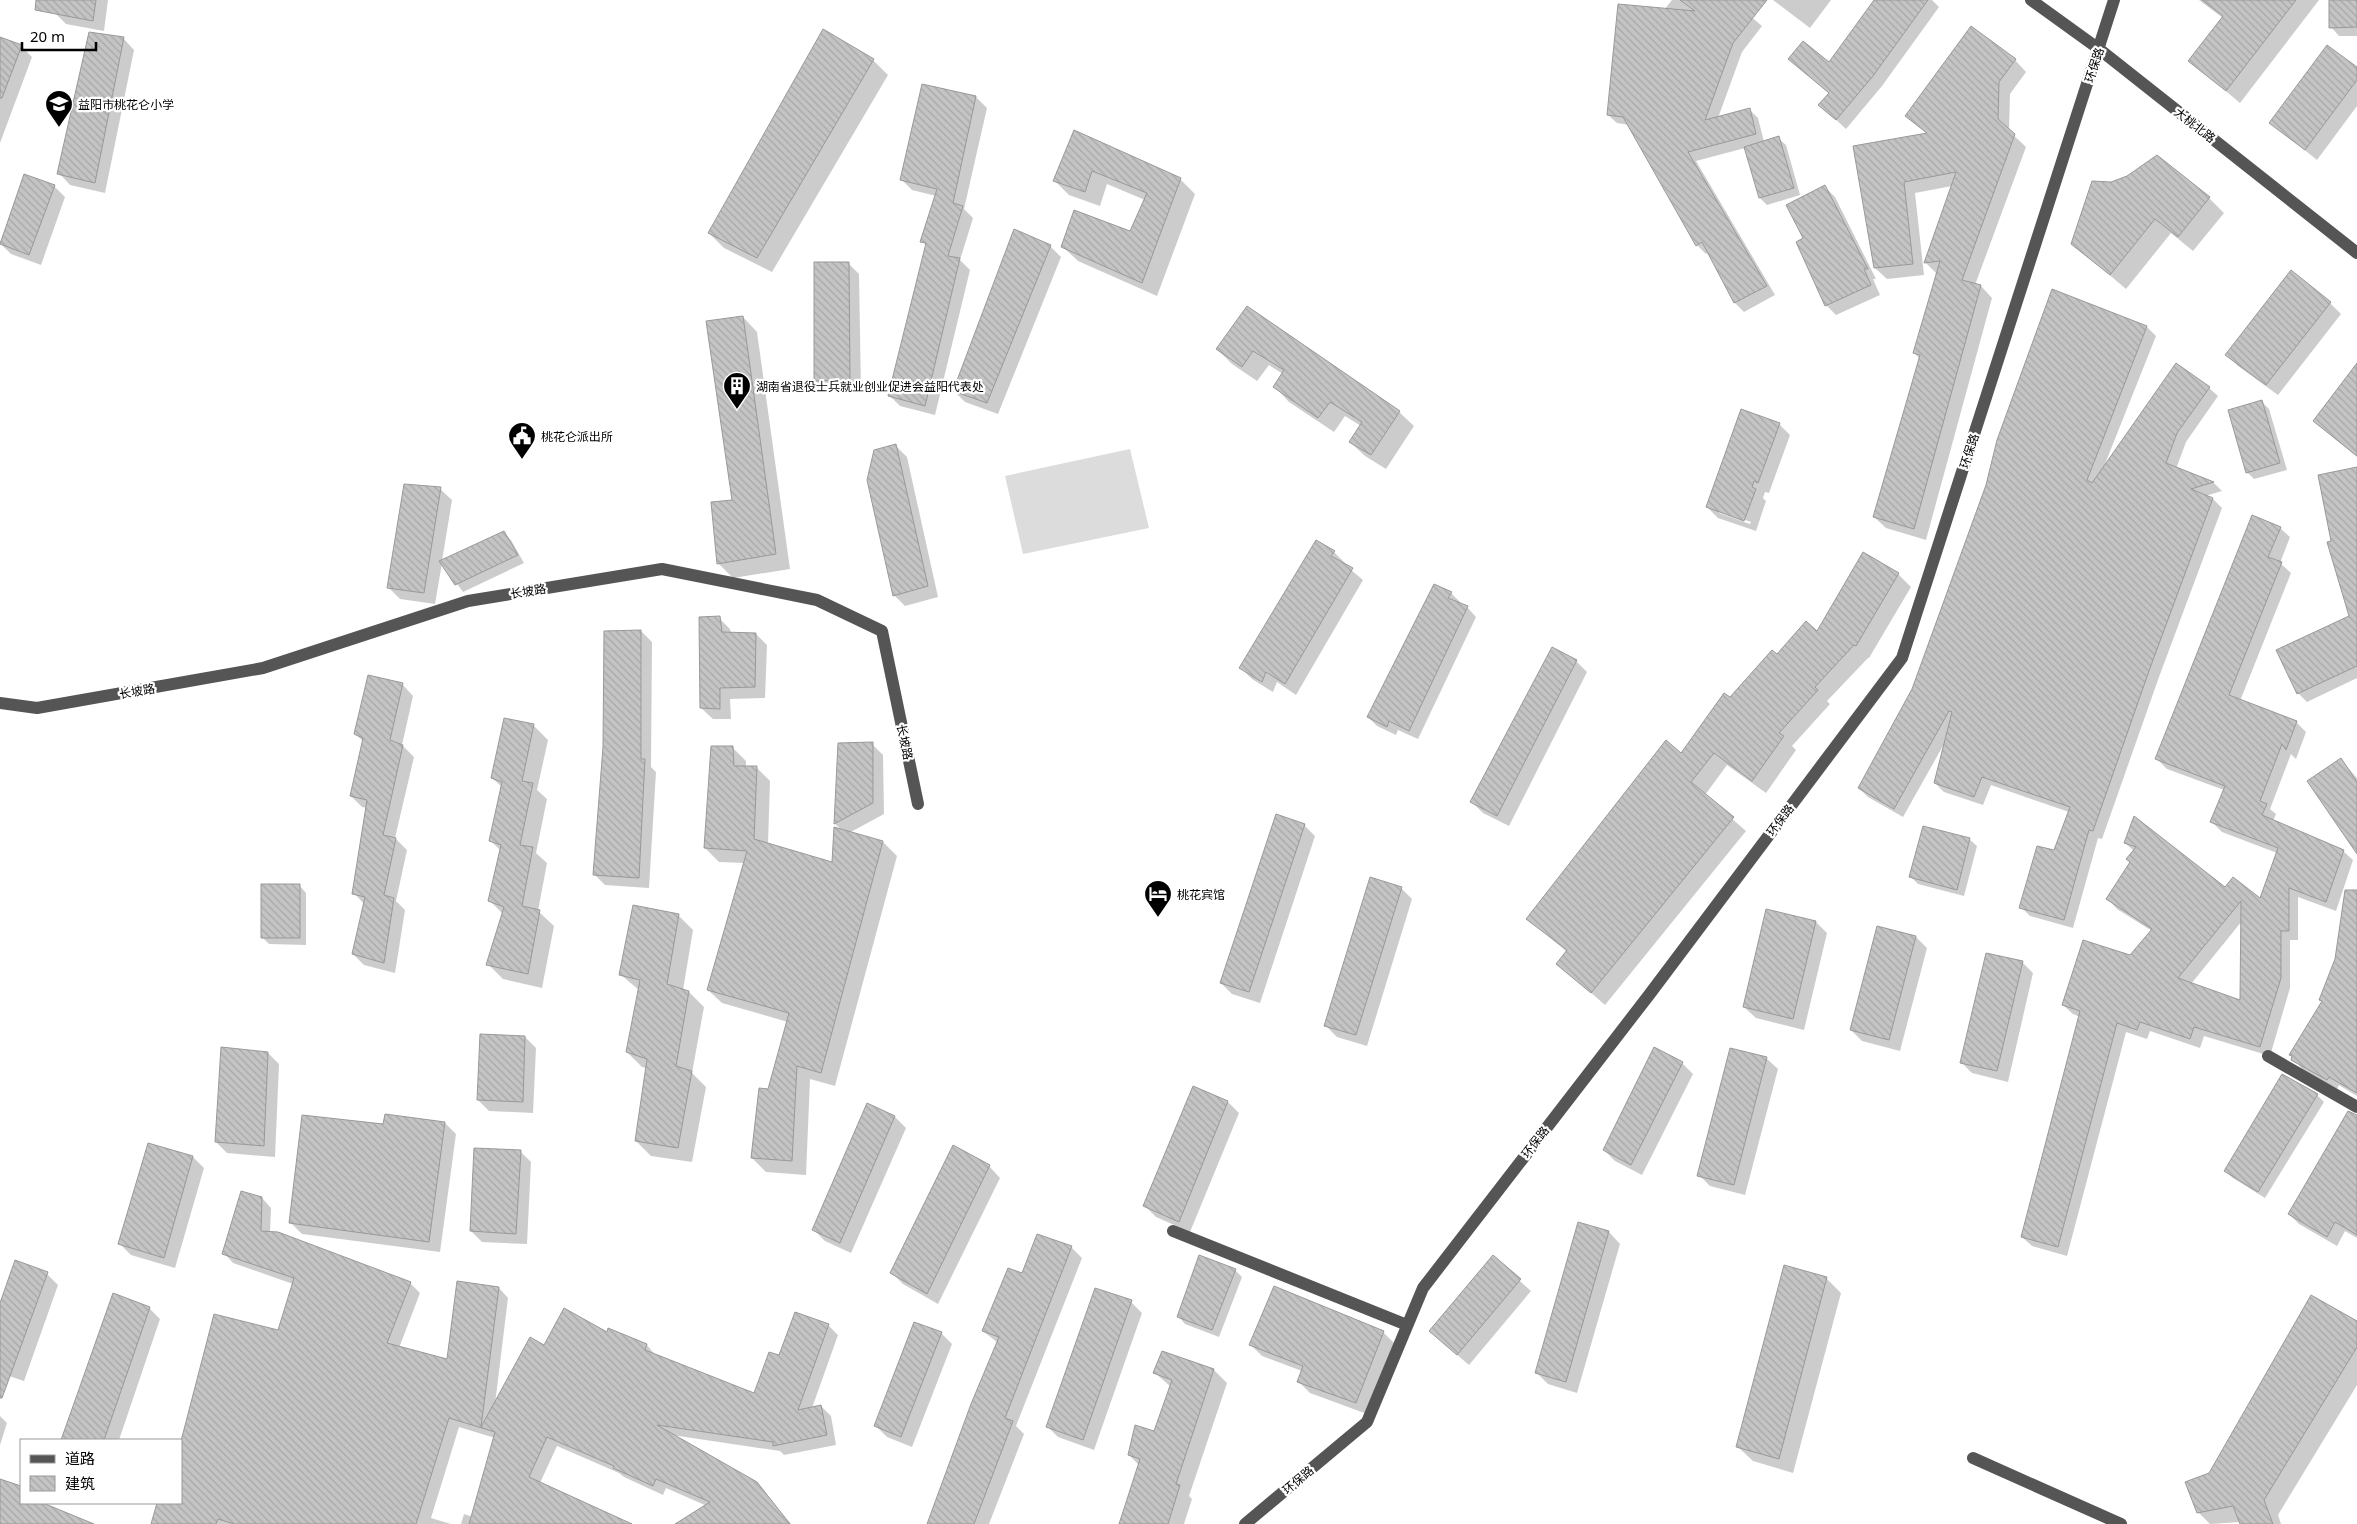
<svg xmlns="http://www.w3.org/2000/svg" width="2357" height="1524" font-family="'Noto Sans','Noto Sans SC',sans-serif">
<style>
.pitch{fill:#dcdcdc}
.shadow{fill:#0003;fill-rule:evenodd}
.building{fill:url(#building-back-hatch);stroke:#999;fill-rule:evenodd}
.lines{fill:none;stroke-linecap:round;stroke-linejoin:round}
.minor{stroke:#555;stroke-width:12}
.labels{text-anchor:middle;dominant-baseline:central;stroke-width:4.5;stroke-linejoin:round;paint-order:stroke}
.street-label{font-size:12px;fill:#000;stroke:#fff}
.poi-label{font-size:12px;fill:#000;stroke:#fff;text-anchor:start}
</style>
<defs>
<pattern id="building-back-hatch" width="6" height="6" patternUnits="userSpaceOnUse" patternTransform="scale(1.25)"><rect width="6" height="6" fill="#c4c4c4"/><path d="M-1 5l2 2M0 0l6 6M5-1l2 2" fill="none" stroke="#a7a7a7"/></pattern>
</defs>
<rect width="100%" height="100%" fill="#fff"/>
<path class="pitch" d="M1130,449L1149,528L1023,554L1005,476Z"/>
<path class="shadow" d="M57,0H108L104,31L66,24L55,13Z
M1672,0H1731L1762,26L1742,52L1718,118L1749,109L1758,118L1764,142L1778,138L1786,145L1800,195L1767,205L1760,198L1745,148L1696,161L1775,295L1744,312L1735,303L1709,252L1706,254L1697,245L1629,125L1617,123L1608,115L1664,10Z
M1773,0H1831L1810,28Z
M1875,0H1932L1939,7L1882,86L1846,129L1820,105L1829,93L1790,59L1829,64Z
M2199,0H2319L2240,103L2190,61L2223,18Z
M2330,0H2357V36H2339L2331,27Z
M0,38L21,46L32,57L0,143Z
M123,38L134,50L105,193L70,185L59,173Z
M873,60L888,75L772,272L724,248L709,233Z
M2015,60L2026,72L2010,94L2009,131L2026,147L1975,285L1981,286L1992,298L1926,540L1886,528L1874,517L1920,359L1914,353L1937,274L1925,262L1952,186L1915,193L1924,275L1887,279L1875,268L1854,147L1927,134L1907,116Z
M2357,69V106L2317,160L2271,123Z
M923,86L976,97L987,108L964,209L973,218L960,260L970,270L935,415L900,406L889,395L927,246L922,241L936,196L912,190L902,180Z
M1074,132L1180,179L1195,194L1157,296L1078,261L1063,247L1131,233L1145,200L1107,184L1100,206L1069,195L1054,180Z
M24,176L54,186L65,197L41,265L11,254L0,243Z
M1825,187L1835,197L1876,279H1873L1880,295L1836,315L1826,305L1805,239Z
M2209,198L2224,213L2193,251L2171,233L2126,289L2072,243Z
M1050,246L1061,257L998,414L965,402L954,391Z
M848,263L859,274L861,391H826L815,380Z
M2330,303L2341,314L2278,395L2238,366L2227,355Z
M1247,308L1399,412L1414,426L1386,469L1365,456L1350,442L1361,426L1345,416L1334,432L1289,402L1275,387L1283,374L1269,365L1257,381L1232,364L1217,349Z
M743,317L757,332L790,569L733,578L718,563L733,501Z
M2147,327L2156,336L2105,464L2209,388L2218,396L2186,442L2176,469L2214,483L2222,491L2205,496L2213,499L2222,508L2159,677L2102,839L2098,838L2073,928L2030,916L2021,907L2054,852L2069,812L1991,785L1983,805L1944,792L1935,783L1944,744L1903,817L1868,797L1859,788Z
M2357,365V457L2314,421Z
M2262,402L2269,409L2287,470L2254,479L2247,472Z
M1779,424L1790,435L1769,493L1765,492L1763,498L1766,501L1756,531L1718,518L1707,507ZM1719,511L1751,522L1750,524L1719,513Z
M896,446L907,457L938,597L905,606L894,595Z
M2357,471V678L2307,702L2298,693L2350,616L2332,542Z
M440,489L452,500L442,561L503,533L511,540L524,563L463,592L442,563L435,604L400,599L389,588Z
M2280,528L2290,537L2280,563L2291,573L2240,701L2296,722L2306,732L2296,759L2291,754L2270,809L2276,814L2273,821L2343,851L2353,860L2336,911L2298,897V940H2290V988L2270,1056L2204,1036L2200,1048L2150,1031L2147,1039L2126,1032L2067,1256L2032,1246L2022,1237L2080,1017L2073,1014L2063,1005L2130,957L2152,931L2117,909L2108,899L2131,863L2134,851L2125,843L2135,818L2225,889L2260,901L2277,853L2222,832L2212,822L2224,790L2167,769L2157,759ZM2242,921L2241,1001L2191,984Z
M1317,542L1334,552L1345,563L1344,564L1363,580L1296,695L1277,682L1273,692L1252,679L1241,668Z
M1898,574L1911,587L1869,658H1868L1827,701L1830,704L1792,746L1796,750L1766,793L1727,765L1705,795L1746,831L1605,1005L1558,964L1567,952L1528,919L1731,699L1777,655L1817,633Z
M1451,593L1460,602L1459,604L1467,607L1476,617L1418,739L1398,730L1396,735L1377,726L1368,717Z
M719,618L730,629L731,634H756L767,645L765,698L730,699L731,719H713L701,708Z
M641,631L652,642L651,767L656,772L649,888L605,885L594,874Z
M1576,661L1587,672L1509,826L1483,813L1472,802Z
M402,684L413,696L402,745L414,757L395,838L407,850L396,901L405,910L395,973L364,965L353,954L364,904L354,893L367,808L362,807L351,796L364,742L355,734Z
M533,725L548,740L537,790L547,799L536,853L547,863L538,911L554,926L542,988L503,979L488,964L503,914L490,901L501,851L490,840L502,787L492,778Z
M872,744L883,755L884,814L849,833L883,842L897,856L835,1086L810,1079L806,1175L766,1172L752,1158L788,1022L722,1003L708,990L744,863L719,862L705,848L732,747L746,761V767H756L770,781L768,844L833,863L842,830L835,824L840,745Z
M2341,760L2357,778V852Z
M1304,825L1315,836L1260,1003L1232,994L1221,983Z
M1969,839L1977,846L1964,896L1918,884L1911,877Z
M299,885L306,893V945L269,944L262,937Z
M1401,888L1412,899L1367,1046L1337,1037L1326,1026Z
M2357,910V1096L2339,1085L2337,1089L2302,1069L2291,1055L2323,1002L2320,1000Z
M678,915L693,930L683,990L689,992L704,1007L692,1073L706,1087L692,1162L651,1156L636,1141L647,1068L642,1067L627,1052L639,990L621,975Z
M1816,922L1827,933L1804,1030L1756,1018L1744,1007Z
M1916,937L1927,948L1900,1051L1862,1041L1851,1030Z
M2022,962L2033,973L2008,1082L1972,1073L1961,1062Z
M525,1037L536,1048L533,1113L489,1111L478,1100Z
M268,1053L279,1064L275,1157L227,1153L216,1142Z
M1766,1058L1778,1069L1745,1195L1710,1186L1699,1175Z
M1682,1063L1693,1074L1642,1175L1615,1161L1604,1150Z
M1194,1088L1228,1102L1239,1113L1190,1232L1156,1217L1145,1206Z
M2317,1095L2324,1102L2265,1198L2233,1178L2225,1171Z
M2357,1116V1238L2345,1231L2337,1246L2299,1224L2289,1214Z
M895,1117L906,1128L851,1253L825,1241L814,1230Z
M445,1123L456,1134L440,1252L302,1234L291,1223L385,1126Z
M954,1146L989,1166L1000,1178L938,1304L903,1284L892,1273Z
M520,1151L531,1162L527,1244L482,1242L471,1231Z
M193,1157L204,1168L175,1268L131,1255L120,1244Z
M262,1198L271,1208L270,1233L410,1283L420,1293L399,1348L448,1360L499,1288L508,1298L495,1404L544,1346L607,1334L647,1345L656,1356L755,1394L780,1357L828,1325L838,1335L812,1408L821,1406L831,1416L836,1445L784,1455L780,1451L672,1435L756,1483L791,1524H677L707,1506L666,1488L663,1495L624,1477L619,1473L557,1446L540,1483L617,1524H461L464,1514L473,1517L495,1438L459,1427L431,1518L451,1524H152L158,1503H181L278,1332L293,1284L233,1263L224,1253Z
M1579,1224L1609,1232L1620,1244L1577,1393L1548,1384L1537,1373Z
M1071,1247L1082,1258L1016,1426L1024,1434L989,1524H928L998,1343L983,1331L1023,1274Z
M1493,1257L1531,1291L1469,1365L1442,1342Z
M1235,1270L1242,1277L1219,1337L1185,1324L1178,1316Z
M47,1274L58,1285L24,1381L0,1373V1306Z
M1826,1278L1841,1293L1793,1473L1753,1461L1738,1447Z
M113,1295L149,1308L160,1319L119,1440H62Z
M1131,1302L1142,1313L1094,1450L1058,1437L1047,1426Z
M2357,1322V1385L2278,1515L2281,1524H2241L2240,1522L2210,1524L2199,1513L2210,1474Z
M1383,1332L1394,1343L1367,1414L1310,1393L1299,1382L1302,1371L1262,1356L1251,1345Z
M941,1333L952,1344L912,1447L887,1437L876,1426Z
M1163,1352L1214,1370L1227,1383L1189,1496L1192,1499L1184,1524H1120L1139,1465L1129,1455L1154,1433L1171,1387L1155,1373Z
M0,1416L7,1423L0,1445Z"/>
<path class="building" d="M36,0H96L93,21L35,10Z
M1680,0H1767L1733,43L1705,120L1750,108L1756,134L1688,152L1767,286L1734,303L1702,242L1696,246L1623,117L1607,115L1618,4L1695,11Z
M1874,0H1928L1873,76L1836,120L1818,105L1829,93L1788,59L1803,41L1829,62Z
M2202,0H2296L2226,91L2188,61L2223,16Z
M2329,0H2357V27L2329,28Z
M1971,26L2016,59L1999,82L1998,119L2015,134L1962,280L1981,285L1914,529L1873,517L1920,355L1913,353L1940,261L1924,263L1956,172L1904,182L1913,264L1874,268L1853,146L1927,133L1905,116Z
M823,29L874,59L757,258L708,233Z
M89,32L124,37L95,183L57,174Z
M0,37L22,45L2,98H0Z
M2327,45L2357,67V80L2305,150L2269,123Z
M922,84L976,96L953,203L963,206L948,256L960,258L925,406L888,396L926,243L920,242L937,189L900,180Z
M1074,130L1181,178L1142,283L1061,247L1074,210L1130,231L1147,193L1092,171L1085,192L1053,181Z
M1779,136L1794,188L1759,198L1744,147Z
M2157,155L2210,197L2178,237L2155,219L2110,275L2071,244L2092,181L2111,182L2127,176Z
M24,174L55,185L29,255L0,244Z
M1825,185L1868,269H1864L1871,285L1825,306L1796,242L1803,238L1786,205Z
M1014,229L1051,245L987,403L953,391Z
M814,262H849L850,380L814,381Z
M2291,270L2331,302L2266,385L2225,355Z
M2052,289L2147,326L2087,480L2092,483L2176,363L2210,387L2177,433L2166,463L2214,482L2191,489L2213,498L2150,668L2093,831L2089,830L2064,920L2019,908L2037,846L2054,850L2070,807L1982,777L1974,797L1934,783L1952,712L1949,711L1894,809L1858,788L1912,689L1986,485L1997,440Z
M1247,306L1400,411L1371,455L1349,442L1362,422L1330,402L1318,418L1273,387L1284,370L1253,351L1242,367L1216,349Z
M743,316L776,554L717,564L711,502L732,500L706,321Z
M2357,363V456L2313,421Z
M2262,400L2280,463L2246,473L2228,410Z
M1741,409L1780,423L1758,483L1754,481L1752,487L1756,489L1744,521L1706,507Z
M896,444L928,586L893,596L867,480L874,450Z
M2357,467V666L2297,694L2276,650L2349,616L2327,542L2331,541L2318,475Z
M404,484L441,487L424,593L387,588Z
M2252,515L2281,527L2268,557L2282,562L2229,695L2297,721L2286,750L2282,744L2260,801L2267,804L2262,815L2344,850L2326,902L2289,888V931H2281V978L2260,1047L2194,1027L2190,1039L2140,1022L2137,1030L2117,1023L2058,1247L2021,1237L2080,1011L2062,1005L2083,940L2130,955L2152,929L2106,899L2130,862L2126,859L2136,847L2124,843L2134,816L2225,887L2233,877L2260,898L2278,848L2210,822L2225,786L2155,759ZM2241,901L2240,1000L2178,978Z
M504,531L518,555L455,585L439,561Z
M1316,540L1335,551L1331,556L1353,568L1285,684L1266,672L1262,682L1239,668Z
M1863,552L1899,573L1856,646L1854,645L1815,687L1818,690L1779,733L1784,736L1752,781L1714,753L1691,782L1734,817L1591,993L1556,964L1567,950L1526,919L1666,740L1681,753L1724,693L1730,697L1772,650L1777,654L1806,621L1817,631Z
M1434,584L1452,592L1448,598L1468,606L1409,731L1389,721L1387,727L1367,717Z
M720,616L722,632L756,633L755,687L720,688V709L700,708L699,617Z
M641,630V759H645L639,878L593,875L603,747L604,631Z
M1552,647L1577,660L1497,816L1470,802Z
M368,675L403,683L390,740L403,745L383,835L396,838L384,895L394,898L384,963L352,954L365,897L352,894L367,800L350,796L363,738L354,734Z
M504,718L534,724L522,781L533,783L520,845L533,847L522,906L540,910L528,974L486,965L504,907L488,901L501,845L489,841L502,782L491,778Z
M873,742V803L834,824L838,743Z
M711,746H733L734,766H757L754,839L832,862L834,827L883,841L821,1073L797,1066L792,1161L751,1158L759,1088L768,1089L789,1013L707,990L747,851L704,848Z
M2341,758L2357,782V854L2307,781Z
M1276,814L1305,824L1249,992L1220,983Z
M1923,826L1970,838L1957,890L1909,877Z
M1370,877L1402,887L1356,1035L1324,1026Z
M261,884H300V938H261Z
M2345,890H2357V1093L2329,1077L2327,1080L2291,1060L2292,1056L2289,1055L2322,1001L2319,1000L2335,959Z
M633,905L679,914L667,984L689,991L676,1066L692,1071L678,1148L635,1141L647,1059L626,1052L640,980L619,975Z
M1766,909L1816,921L1793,1019L1743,1007Z
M1877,926L1916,936L1889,1040L1850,1030Z
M1986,953L2023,961L1997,1071L1960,1063Z
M480,1034L525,1036L523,1102L477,1100Z
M221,1047L268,1052L264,1146L215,1142Z
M1654,1047L1683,1062L1631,1165L1603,1150Z
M1730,1048L1767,1057L1734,1185L1697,1176Z
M2282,1074L2318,1094L2258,1192L2224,1171Z
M1193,1086L1228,1101L1179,1222L1143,1206Z
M867,1103L895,1116L840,1243L812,1230Z
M2348,1111L2357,1115V1235L2335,1222L2327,1237L2288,1214Z
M385,1114L445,1122L429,1242L289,1223L302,1115L383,1124Z
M148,1143L193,1156L164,1258L118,1244Z
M953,1145L990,1165L927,1294L890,1273Z
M474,1148L521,1150L516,1234L470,1231Z
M241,1191L262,1197L261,1231L278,1232L411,1282L387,1343L447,1359L457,1281L499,1287L481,1427L530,1337L544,1345L564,1308L607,1332L608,1328L647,1344L645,1350L754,1393L769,1352L779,1355L795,1312L829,1324L798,1410L821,1405L827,1435L773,1446V1442L657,1425L757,1482L790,1524H675L710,1502L656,1479L653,1486L613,1468L614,1466L547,1437L529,1477L632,1524H469L495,1432L449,1418L416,1524H234L218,1519L216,1524H151L157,1503H181V1441L214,1314L278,1330L294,1278L222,1254Z
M1578,1222L1609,1231L1566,1382L1535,1373Z
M1037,1234L1072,1246L1005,1418L1013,1421L974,1524H927L971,1404L999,1337L982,1331L1008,1268L1022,1273Z
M1199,1255L1236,1269L1212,1330L1177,1317Z
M1493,1255L1521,1279L1457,1355L1429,1331Z
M15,1260L48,1272L2,1398H0V1303Z
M1784,1265L1827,1277L1779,1459L1736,1447Z
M1274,1286L1384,1331L1356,1403L1297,1382L1303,1366L1249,1345Z
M1095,1288L1132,1300L1083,1440L1046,1427Z
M113,1293L150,1307L104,1440H61Z
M2311,1295L2357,1321V1347L2264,1500L2273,1524H2240L2233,1506L2197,1513L2185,1482L2209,1473Z
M914,1322L942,1332L901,1437L874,1426Z
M1162,1351L1214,1369L1176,1484L1180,1485L1168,1524H1119L1140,1459L1128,1455L1135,1425L1154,1431L1172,1380L1153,1373Z
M0,1479L21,1486V1503H43L94,1524H0Z"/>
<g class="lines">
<path class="minor" d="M2031,0L2099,49L2357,253
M0,703L37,708L263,668L468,601L662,569L817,600L882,631L918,804
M2268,1056L2357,1107
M1173,1231L1407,1325
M1973,1458L2121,1524
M1245,1524L1367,1422L1423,1288L1649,995L1902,658L2114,0"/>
</g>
<defs>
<symbol id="school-pin" viewBox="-11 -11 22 30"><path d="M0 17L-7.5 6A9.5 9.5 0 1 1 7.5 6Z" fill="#000" stroke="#fff"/><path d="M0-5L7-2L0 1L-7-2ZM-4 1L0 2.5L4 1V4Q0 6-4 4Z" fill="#fff"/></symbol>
<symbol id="building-pin" viewBox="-11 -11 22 30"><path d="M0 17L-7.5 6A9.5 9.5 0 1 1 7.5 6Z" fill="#000" stroke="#fff"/><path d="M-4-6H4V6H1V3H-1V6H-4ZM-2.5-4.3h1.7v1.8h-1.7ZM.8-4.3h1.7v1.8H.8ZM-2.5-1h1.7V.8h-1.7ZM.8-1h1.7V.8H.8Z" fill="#fff"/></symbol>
<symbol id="civic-pin" viewBox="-11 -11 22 30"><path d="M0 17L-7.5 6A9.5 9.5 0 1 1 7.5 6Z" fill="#000" stroke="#fff"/><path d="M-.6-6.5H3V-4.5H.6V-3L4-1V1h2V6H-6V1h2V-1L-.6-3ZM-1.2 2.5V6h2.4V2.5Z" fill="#fff"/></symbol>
<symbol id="hotel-pin" viewBox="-11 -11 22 30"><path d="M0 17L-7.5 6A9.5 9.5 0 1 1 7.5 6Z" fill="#000" stroke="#fff"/><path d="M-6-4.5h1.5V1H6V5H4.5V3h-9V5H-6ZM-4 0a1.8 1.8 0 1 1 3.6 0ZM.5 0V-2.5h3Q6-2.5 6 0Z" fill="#fff"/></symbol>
</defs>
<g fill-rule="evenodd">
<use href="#school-pin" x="43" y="88" width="32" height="43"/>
<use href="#building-pin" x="721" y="370" width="32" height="43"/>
<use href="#civic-pin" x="506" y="420" width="32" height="43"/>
<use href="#hotel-pin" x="1142" y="878" width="32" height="43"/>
</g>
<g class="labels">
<g class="street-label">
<text transform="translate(2094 65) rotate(-72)">环保路</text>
<text transform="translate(2195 125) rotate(38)">大桃北路</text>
<text transform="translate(1969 451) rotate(-72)">环保路</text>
<text transform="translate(528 591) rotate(-9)">长坡路</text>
<text transform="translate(137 691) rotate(-10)">长坡路</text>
<text transform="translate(905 742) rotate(78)">长坡路</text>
<text transform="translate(1780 820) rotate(-53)">环保路</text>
<text transform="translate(1535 1142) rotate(-52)">环保路</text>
<text transform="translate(1298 1480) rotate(-40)">环保路</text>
</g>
<g class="poi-label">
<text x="78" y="104">益阳市桃花仑小学</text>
<text x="756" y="386">湖南省退役士兵就业创业促进会益阳代表处</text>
<text x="541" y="436">桃花仑派出所</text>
<text x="1177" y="894">桃花宾馆</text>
</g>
</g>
<rect x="20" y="1439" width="162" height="65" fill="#ffffff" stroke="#999999"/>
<rect x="30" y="1455" width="25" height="8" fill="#555555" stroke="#999999"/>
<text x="65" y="1464" font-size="15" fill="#000000">道路</text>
<rect x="30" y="1476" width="25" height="15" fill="url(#building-back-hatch)" stroke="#999999"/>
<text x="65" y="1489" font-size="15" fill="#000000">建筑</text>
<path d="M22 42v8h74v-8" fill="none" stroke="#000000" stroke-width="2.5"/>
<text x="30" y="42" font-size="15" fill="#000000" stroke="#ffffff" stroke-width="4" paint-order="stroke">20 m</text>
</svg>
